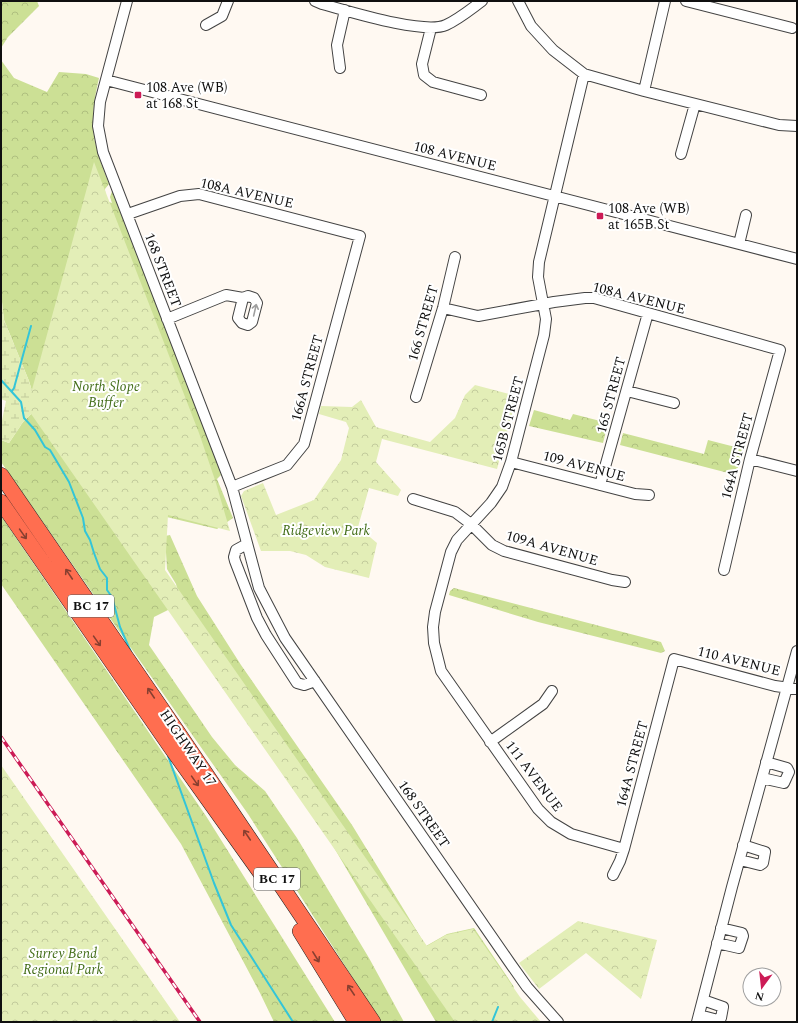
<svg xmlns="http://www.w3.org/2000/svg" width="798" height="1023" font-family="Spectral,serif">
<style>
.forest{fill:url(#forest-crowns)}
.wetland{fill:url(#wetland-marsh)}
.park{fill:url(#park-crowns)}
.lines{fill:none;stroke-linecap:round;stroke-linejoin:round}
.stream{stroke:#33c5d8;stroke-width:2}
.minor-casing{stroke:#434343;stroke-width:12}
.highway-casing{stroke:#212121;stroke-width:16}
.minor{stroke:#fff;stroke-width:10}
.highway{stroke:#ff6e50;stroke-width:15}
.rail-casing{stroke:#cc1b56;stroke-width:3.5}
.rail{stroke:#fff;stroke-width:2;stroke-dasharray:6;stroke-linecap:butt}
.oneway{stroke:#9f9f9f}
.oneway2{stroke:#883f30}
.poi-dot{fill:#cc1b56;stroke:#fff;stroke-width:1.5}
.labels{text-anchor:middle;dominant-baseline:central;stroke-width:4;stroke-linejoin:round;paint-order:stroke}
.shield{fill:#fff;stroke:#585858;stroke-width:1}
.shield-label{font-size:13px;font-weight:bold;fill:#101010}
.poi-label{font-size:14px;fill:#101010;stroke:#fff;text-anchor:start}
.street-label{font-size:14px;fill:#101010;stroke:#fff}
.park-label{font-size:14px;font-style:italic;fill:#436e19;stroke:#fff}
</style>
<defs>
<pattern id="forest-crowns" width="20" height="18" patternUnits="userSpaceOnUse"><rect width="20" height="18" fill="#cce095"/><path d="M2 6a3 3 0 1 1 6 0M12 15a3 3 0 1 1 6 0" fill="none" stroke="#aebf7f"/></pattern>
<pattern id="wetland-marsh" width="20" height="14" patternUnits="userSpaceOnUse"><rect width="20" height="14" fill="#e3eeb7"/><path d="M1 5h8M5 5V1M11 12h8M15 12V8" fill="none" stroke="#c2cb9c"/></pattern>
<pattern id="park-crowns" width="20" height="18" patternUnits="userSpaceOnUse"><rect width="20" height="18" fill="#e3eeb7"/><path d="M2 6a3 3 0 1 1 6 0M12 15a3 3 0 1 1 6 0" fill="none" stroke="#c2cb9c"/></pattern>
</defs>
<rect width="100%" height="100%" fill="#fff9f2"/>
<path class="forest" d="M1,1H37L39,6L8,37L1,48Z
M1,60L14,78L47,92L59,72L86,74L99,78C94,99 90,125 96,146C99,159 104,171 109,184L105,189L106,201L112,203L110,197L112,191L210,443L221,475L217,479L233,518L217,529L154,514L170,609L154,617L149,645L212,737L235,765L265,791L297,838L369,958L404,1022H381L248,814L119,631L1,462V440L9,443L23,422L37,408L29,381L4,320L1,293Z
M534,410L570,420L573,414L608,423L603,443L529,426Z
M623,433L704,454L708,440L743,449L736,475L620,445Z
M1,516L206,816L335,1022H274L260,993L181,844L1,584Z
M170,535L197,596L241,665L352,825L426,946L447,934L474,928L514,987L508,996L528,1022H436L329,839L184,616L176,584L167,569L165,536Z
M454,588L661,642L665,651L661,653L538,622L449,595L450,591Z"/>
<path class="wetland" d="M1,293L4,320L29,381L37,408L23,422L9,443L1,440V425L6,401L1,399Z"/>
<path class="park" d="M94,162L199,433L215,480L230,531L168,515L165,570L427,946L446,935L473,929L520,997L541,1022H455L27,408Z
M475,385L517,396L497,469L382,439L376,462L401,490L398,496L369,488L358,527L377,543L369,578L325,567L306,555L290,551H261L241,496L244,491L263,483L276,515L314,500L341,460L349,428L346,422L319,414L321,406L352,407L361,400L376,427L430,442L455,418L465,395Z
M1,765L180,1022H1Z
M578,921L657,940L641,999L586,953L539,989L519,963Z"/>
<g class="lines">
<path class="stream" d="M1,380L21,402L24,418L35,430L45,447L50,450L69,482L83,518L85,531L90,540L94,553L100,569L107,578V590L112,597L120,627L131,652
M12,391L14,388L31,326
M168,756L214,883L231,925L293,1022
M492,1022L498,1007"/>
<defs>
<path id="minor" d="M127,1L100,102L98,126L103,152L232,487L259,588L285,638L510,963L527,987L558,1022
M315,1L322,4C348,11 424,35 446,25C459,19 471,9 482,1
M518,1L531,26L553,50L584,74L644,91L779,125L797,126
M686,1L792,28
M206,25L222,16L228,1
M431,28L422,64L424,75L433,82L481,95
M340,68L337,45L345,10
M584,74L539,262L538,277L546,319L544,335L511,462L502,487L491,503L457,540L451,552L435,612L433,627L434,643L441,671L538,809L551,822L571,834L624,849
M106,80L797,259
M644,91L665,1
M681,154L695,104
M128,214L180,196L199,194L360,236L304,444L287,465L232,487
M739,244L746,215
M443,308L478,316L554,302L585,298H594L780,350L750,459L724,570
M167,319L226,295L243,298L248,296L254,298L257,303L252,322L248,325L242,323L238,318L243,298
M627,391L674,403
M416,397L443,308L455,257
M750,459L797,471
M511,462L635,494L649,495
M600,485L648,313
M413,499L455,512L471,524L492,545L504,551L612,580L625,582
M247,544L236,550L234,557L235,561L257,618L266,635L297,683L304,685L315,681
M490,742L543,704L552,691
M762,778L784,783L789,772L787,768L766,762
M740,860L760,865L763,863L765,852L743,845
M613,875L620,861L624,849L674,659L775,686L797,689
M717,943L739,948L743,936L742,933L721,928
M699,1015L718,1020L721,1018L723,1007L703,1000
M697,1022L732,887L797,651"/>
<path id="highway" d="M1,475L181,737L373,1022
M1,502L172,749L262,875
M300,931L356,1022"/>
</defs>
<use href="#minor" class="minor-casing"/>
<use href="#highway" class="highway-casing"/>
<use href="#minor" class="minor"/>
<use href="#highway" class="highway"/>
<defs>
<path id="rail" d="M1,737L200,1022"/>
</defs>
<use href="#rail" class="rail-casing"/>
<use href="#rail" class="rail"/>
</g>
<defs><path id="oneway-shaft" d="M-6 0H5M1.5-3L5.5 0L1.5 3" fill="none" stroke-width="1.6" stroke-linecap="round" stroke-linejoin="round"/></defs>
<use class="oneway" href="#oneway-shaft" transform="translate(255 310) rotate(-77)"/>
<g class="oneway2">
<use href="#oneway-shaft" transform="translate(23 534) rotate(55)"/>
<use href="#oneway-shaft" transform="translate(69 574) rotate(-124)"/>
<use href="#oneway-shaft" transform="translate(97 641) rotate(55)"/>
<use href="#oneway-shaft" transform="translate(151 693) rotate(-124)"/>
<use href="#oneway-shaft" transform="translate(195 781) rotate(55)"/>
<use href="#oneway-shaft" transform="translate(247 835) rotate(-124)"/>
<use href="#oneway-shaft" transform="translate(316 957) rotate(58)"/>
<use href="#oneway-shaft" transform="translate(351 990) rotate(-124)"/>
</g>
<g class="poi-dot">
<rect x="134" y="91" width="8" height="8" rx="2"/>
<rect x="596" y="212" width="8" height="8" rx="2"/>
</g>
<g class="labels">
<g class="shield">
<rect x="68" y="595" width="46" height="22" rx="3"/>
<rect x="254" y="868" width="46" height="22" rx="3"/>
</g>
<g class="shield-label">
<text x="91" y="606">BC 17</text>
<text x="277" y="879">BC 17</text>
</g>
<g class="poi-label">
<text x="146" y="87">108 Ave (WB)<tspan x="146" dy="16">at 168 St</tspan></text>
<text x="608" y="208">108 Ave (WB)<tspan x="608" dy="16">at 165B St</tspan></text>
</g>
<g class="street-label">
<text transform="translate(455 156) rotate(14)">108 AVENUE</text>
<text transform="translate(247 193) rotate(13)">108A AVENUE</text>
<text transform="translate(163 270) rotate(69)">168 STREET</text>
<text transform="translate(639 298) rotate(14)">108A AVENUE</text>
<text transform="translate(423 323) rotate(-74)">166 STREET</text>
<text transform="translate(307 378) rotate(-75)">166A STREET</text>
<text transform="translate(611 395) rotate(-75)">165 STREET</text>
<text transform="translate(508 419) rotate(-75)">165B STREET</text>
<text transform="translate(737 456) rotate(-75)">164A STREET</text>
<text transform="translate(584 466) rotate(15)">109 AVENUE</text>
<text transform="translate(552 548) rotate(16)">109A AVENUE</text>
<text transform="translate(739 661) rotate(14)">110 AVENUE</text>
<text transform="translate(188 748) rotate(56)">HIGHWAY 17</text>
<text transform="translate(632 764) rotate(-75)">164A STREET</text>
<text transform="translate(534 776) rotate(53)">111 AVENUE</text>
<text transform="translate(424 814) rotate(55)">168 STREET</text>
</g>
<g class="park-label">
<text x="106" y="386">North Slope<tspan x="106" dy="16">Buffer</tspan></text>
<text x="326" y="530">Ridgeview Park</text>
<text x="63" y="953">Surrey Bend<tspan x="63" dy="16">Regional Park</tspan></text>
</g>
</g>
<rect width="798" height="1023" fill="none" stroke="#101010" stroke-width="4"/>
<g transform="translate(762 987) rotate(195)"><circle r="19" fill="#ffffff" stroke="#9f9f9f"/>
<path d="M0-3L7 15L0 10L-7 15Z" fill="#cc1b56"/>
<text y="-6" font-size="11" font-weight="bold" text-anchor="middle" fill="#101010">N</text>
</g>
</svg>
